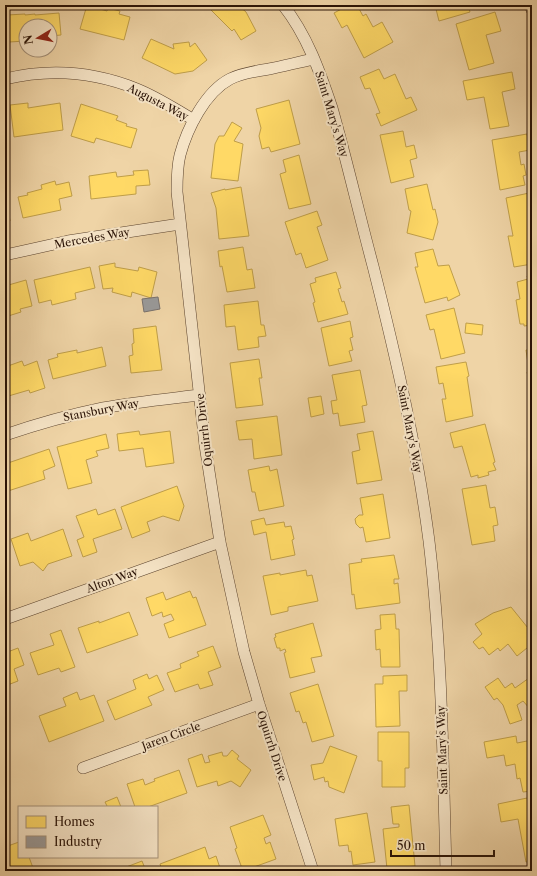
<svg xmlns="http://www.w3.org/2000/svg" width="537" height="876" font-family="'Libre Caslon Text',serif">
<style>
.homes{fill:#ffd966;stroke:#bf9e49}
.industry{fill:#999;stroke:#78716d}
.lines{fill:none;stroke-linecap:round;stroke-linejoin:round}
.street-casing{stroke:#5b432e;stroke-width:12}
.street{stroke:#f5e3c5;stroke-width:11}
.labels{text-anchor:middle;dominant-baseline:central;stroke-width:4;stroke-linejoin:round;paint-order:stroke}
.street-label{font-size:11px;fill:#2a1306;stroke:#f5e3c5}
</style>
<rect width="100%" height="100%" fill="#efd4a6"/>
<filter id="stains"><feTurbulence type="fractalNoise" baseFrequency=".005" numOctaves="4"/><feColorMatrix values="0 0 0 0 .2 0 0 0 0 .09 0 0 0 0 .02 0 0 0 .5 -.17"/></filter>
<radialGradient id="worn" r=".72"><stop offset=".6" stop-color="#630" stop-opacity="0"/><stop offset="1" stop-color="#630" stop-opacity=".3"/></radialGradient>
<path class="homes" d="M87,5L107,11L108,8L120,11L119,14L130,17L124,40L80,29Z
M216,5H238L246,12L256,31L241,40L234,29L232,31L211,10Z
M349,5H357L363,16L366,14L373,27L382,22L393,42L364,58L347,25L342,28L334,13Z
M435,5H468L470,12L439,21Z
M495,12L501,31L486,35L494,63L469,70L456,24Z
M59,13L61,35L50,36V26H26V41L9,42L7,15L25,14V15L35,14V15Z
M151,39L174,49L173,44L189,42L190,47L195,43L207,60L193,71L175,74L142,58Z
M379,69L384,79L395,74L406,99L411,97L417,110L381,126L376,114L380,113L370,88L365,89L360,77Z
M512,72L515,89L502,92L509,126L490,129L484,97L467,100L463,81Z
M289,100L300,144L271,152L269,147L262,149L259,136L261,128L256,109Z
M28,103V108L60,103L63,130L14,137L10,105Z
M81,104L118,116L116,120L127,124L126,126L137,129L131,148L96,138L94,143L71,136Z
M232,122L242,128L234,141L243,144L238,181L211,178L215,144L219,136H224Z
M403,131L406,147L414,145L417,158L410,160L414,177L391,183L380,135Z
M5,134L8,145L5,146Z
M527,134L530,150L519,152L521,165L524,164L526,175L523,176L525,185L500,190L492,140Z
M299,155L311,204L289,209L280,174L286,172L283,160Z
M148,170L150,185L136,186V194L91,199L89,176L116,172L117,177L134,175L133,171Z
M55,181L56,185L69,182L72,196L59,199L61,210L23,218L18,197L28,195L27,193L42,189L41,185Z
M427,184L433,210L435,209L438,222L433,240L407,233L411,211L409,210L405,189Z
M241,187L249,236L219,239L216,208L211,193L225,189V190Z
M529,193L532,208V264L514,267L508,236H513L506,198Z
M7,204L10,221L5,222V205Z
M317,211L322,225L317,227L328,260L306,268L301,253L296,255L285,222Z
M243,247L247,270L252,269L255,288L227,292L222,266L220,267L218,251Z
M433,249L438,266L449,265L460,295L448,301L447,297L425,303L415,267H418L415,253Z
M115,263V267L138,271L139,267L157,272L151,298L132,292L131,297L112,292L113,288L103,289L99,266Z
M90,267L95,288L75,293L76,299L52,305L51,300L39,303L34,280Z
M336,272L341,288L338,289L342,302L344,301L348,314L318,322L313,303L315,302L310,284L316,282L315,278Z
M532,275V325L524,326V324H520L516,300L520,299L517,282L528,279L527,276Z
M26,280L32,306L20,309L21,312L5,317V286Z
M258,301L261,325H264L266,336L258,337L259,347L238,350L235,326L226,327L224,305Z
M454,308L465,353L441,359L434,329L430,330L426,315Z
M350,321L353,337L350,338L353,350L349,351L352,361L329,366L321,328Z
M466,323L483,325L482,335L465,333Z
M156,326L162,370L131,373L129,356L133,355L132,344L134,343L133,329Z
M532,344V395L527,372L529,371L526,350H530L528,345Z
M102,347L106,366L53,379L48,360L58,357L57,354L77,350V353Z
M259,359L262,378H259L263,405L236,408L230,363Z
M22,361L24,366L37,361L45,388L30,393L29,390L5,397V367Z
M466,362L469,376L467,377L473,416L446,422L442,399H446L443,383L439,384L436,367Z
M360,370L367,405L362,406L365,422L340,426L338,413L333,414L331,401L337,400L332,375Z
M321,396L324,414L311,417L308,398Z
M277,416L282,455L254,459L252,439L239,440L236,421Z
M485,424L495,462L493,463L496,470L488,472L489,475L478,478V475L471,477L462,446L454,448L450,433Z
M139,431L140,435L170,431L174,463L146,467L143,448L119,451L117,434Z
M373,431L382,480L357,484L352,452L360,450L357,434Z
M106,434L109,448L96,451L98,456L86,460L92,483L68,489L57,447Z
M49,449L55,466L43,471L45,479L8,491L5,481V464Z
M269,466L270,471L277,469L284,506L259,511L255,492H252L248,470Z
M486,485L490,508L495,507L498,525L493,526L495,541L472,545L462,489Z
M177,486L184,506L179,521L163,516L147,522L150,531L132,538L121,507Z
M383,494L390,538L366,542L363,527L360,528L356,524L355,519L359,515H363L360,498Z
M96,509L98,515L115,509L122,529L93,539L97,552L83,557L77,540L84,537L76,516Z
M264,518L266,525L284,522L285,527L291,526L294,539L292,540L295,555L271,560L266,532L254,535L251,521Z
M63,529L72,556L48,564L43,571L33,562L20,566L11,539L28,533L31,541Z
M394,555L399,579H394V584L398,583L400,603L356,609L354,594L352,595L349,564L362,562L361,559Z
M306,570L307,576L312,575L318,601L288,607V611L271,615L263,576L280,573V575Z
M190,591L193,598L196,597L206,625L169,638L164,624L174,620L171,614L163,617L162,612L152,616L146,598L163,592L166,600Z
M511,607L532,633V644L517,656L508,644L500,651L498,648L489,655L483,647L479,649L473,642L482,634L475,624L493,613Z
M129,612L138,635L87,653L78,628L99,621V623Z
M395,614L396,629H399L400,667H381L380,649L376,650L375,630L381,629L380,615Z
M313,623L322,656L311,658L315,672L290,678L284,653L286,652L285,649L280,651V648H277L274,638L276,637L275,634Z
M61,630L75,667L61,672L59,668L38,675L30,653L54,645L50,634Z
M213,646L221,667L208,672L213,685L200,689L198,684L175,692L167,673L181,668L180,664L199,656L197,652Z
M18,648L24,665L14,669L18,681L5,686V653Z
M147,674L149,679L157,675L164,690L148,697L152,705L115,720L107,701L136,689L133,680Z
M407,675V691H399L400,726L376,727L375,684H383V676Z
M498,678L505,688L512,683L515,688L529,678L532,682V709L531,710L523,701L517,705L522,720L510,724L503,705L497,698L494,700L485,687Z
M318,684L334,736L312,742L306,722L303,723L299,711L296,712L290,693Z
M77,692L80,700L94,695L104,721L49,742L39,716L66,706L63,698Z
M378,732H409V768H405V787H382V761H378Z
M516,736L517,743L532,740V791L523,792L520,778L517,779L515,764L506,766L504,755L487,758L484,742Z
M330,746L357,756L344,793L329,787L328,781L325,782L324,777L314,780L311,765L323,763Z
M232,750L239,756L237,759L251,770L240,787L231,781L218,786L217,781L197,787L188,759L202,754L205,763L210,762L208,756L222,752L223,756H227Z
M179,770L187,793L148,807H135L127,784L143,779L145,785L155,781L154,779Z
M117,797L121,807H104L107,806L105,802Z
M532,797V861L526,862L518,819L501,822L498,804Z
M409,805L415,866L387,869L383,829L399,827V824H393L391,807Z
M367,813L375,862L353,865L351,851L349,852L348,845L339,846L335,819Z
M263,815L271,835L264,838L266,844L270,842L276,859L243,871L235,849L237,848L230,827Z
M19,842V857H29L33,868L23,871H5V847Z
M205,847L209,859L216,856L221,871H161L162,870L160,864Z
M142,861L146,871H121V869Z"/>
<path class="industry" d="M158,297L160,309L144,312L142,299Z"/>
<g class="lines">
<defs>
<path id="street" d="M283,5C307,35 320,72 332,108C347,161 359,214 373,266C396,357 417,448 429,541C442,650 443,761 446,871
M530,5L532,10
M5,79C50,68 95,72 137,89C157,97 175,109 194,120
M5,255L68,241L180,224
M5,435C37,424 69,415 103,408C135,402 167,399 200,395
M5,619L220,542
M83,768L259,704
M313,871L259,704L244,652L220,542L205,445L177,192C177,179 177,167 180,155C187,129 205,92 230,79C242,73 256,71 269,69C284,66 299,62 314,59"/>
</defs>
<use href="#street" class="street-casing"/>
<use href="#street" class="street"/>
</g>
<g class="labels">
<g class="street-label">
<text transform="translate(158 102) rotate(27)">Augusta Way</text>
<text transform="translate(332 114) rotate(73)">Saint Mary's Way</text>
<text transform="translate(92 238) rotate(-10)">Mercedes Way</text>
<text transform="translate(101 410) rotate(-11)">Stansbury Way</text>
<text transform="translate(410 429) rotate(79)">Saint Mary's Way</text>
<text transform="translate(204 430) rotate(-97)">Oquirrh Drive</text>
<text transform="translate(112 580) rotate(-20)">Alton Way</text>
<text transform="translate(171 736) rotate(-20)">Jaren Circle</text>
<text transform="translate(272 746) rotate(72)">Oquirrh Drive</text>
<text transform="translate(442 750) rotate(-92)">Saint Mary's Way</text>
</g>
</g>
<rect width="537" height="876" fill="none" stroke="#efd4a6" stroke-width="20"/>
<rect x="6" y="6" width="525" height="864" fill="none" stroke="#2a1306" stroke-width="2"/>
<rect x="10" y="10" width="517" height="856" fill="none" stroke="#2a1306"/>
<rect x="18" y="806" width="140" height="52" fill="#f5e3c5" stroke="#a49079"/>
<rect x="26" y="816" width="20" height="12" fill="#ffd966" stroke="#a49079"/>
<text x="54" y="826" font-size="12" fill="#2a1306">Homes</text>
<rect x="26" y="836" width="20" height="12" fill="#999999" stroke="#a49079"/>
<text x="54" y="846" font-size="12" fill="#2a1306">Industry</text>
<g transform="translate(38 38) rotate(260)"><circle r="19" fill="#f5e3c5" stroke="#a49079"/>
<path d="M0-3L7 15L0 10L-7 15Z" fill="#8f2418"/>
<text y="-6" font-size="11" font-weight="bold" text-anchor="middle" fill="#2a1306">N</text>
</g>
<path d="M391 850v6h103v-6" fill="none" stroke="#2a1306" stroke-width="2"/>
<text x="397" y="850" font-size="12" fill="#2a1306" stroke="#f5e3c5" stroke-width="3" paint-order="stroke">50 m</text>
<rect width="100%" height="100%" filter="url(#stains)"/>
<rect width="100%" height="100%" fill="url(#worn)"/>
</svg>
